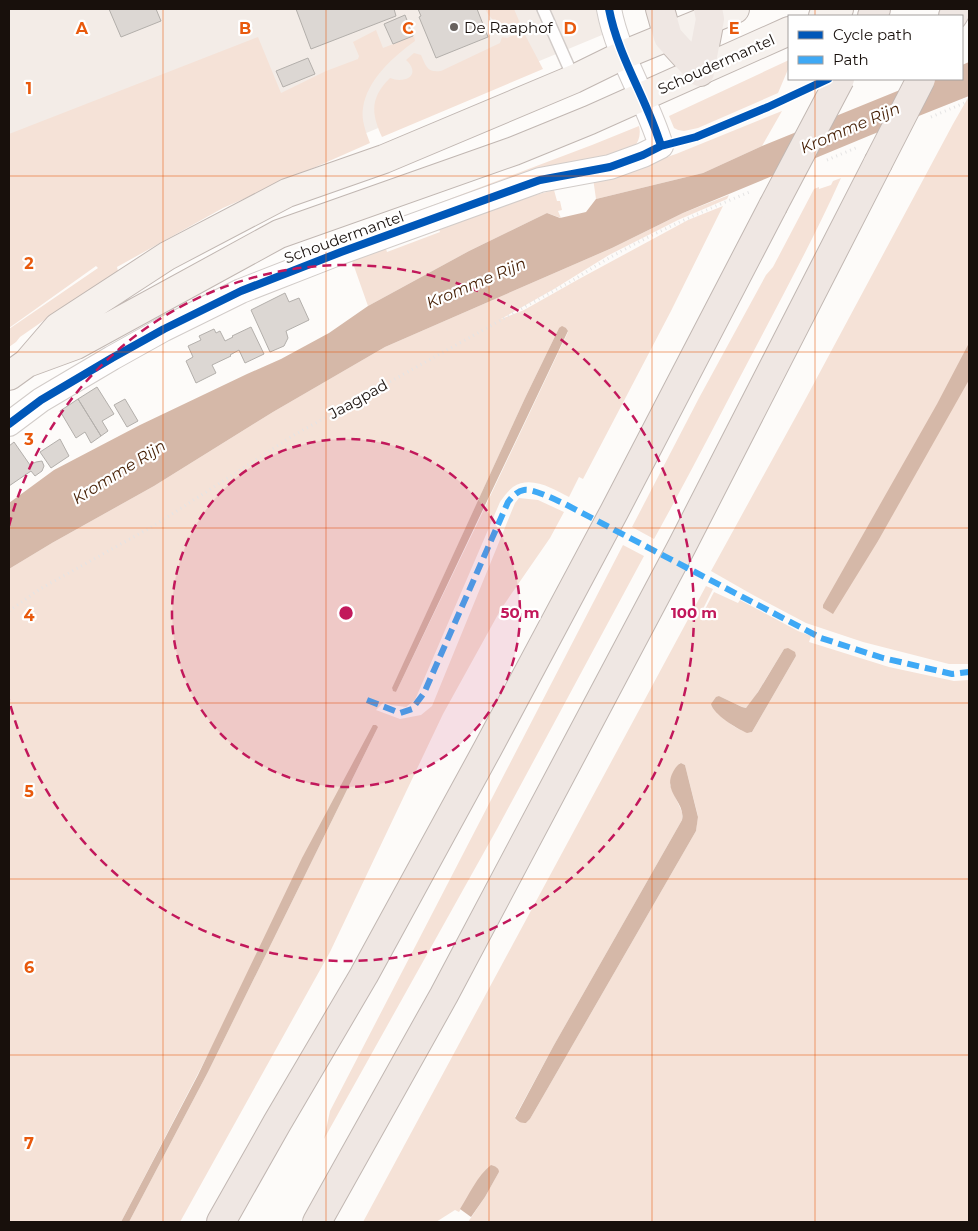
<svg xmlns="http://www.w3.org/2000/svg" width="978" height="1231" font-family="Montserrat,sans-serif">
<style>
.built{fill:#f3ece7}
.green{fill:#f5e2d7;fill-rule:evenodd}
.water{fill:#d5b8a8}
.building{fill:#dcd7d3;stroke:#b3afab}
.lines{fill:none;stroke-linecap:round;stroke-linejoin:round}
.service-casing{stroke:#d2ccc9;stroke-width:14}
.minor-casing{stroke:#d2ccc9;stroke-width:26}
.primary-casing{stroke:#c1b7b2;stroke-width:30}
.motorway-casing{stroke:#c1b7b2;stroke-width:30}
.path{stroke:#e5e4e4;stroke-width:3;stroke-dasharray:1 4;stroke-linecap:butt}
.service{stroke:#fffefe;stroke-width:11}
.minor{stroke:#fffefe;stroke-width:24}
.primary{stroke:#f6f1ed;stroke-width:28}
.motorway{stroke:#efe7e3;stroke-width:28}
.motorway-bridge-casing{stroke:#c1b7b2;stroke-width:30;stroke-linecap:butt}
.motorway-bridge{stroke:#efe7e3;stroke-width:28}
.quiet{stroke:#3fa9f5;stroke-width:6;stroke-dasharray:12 6;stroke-linecap:butt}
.cycleway-casing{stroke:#fff;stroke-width:11}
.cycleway{stroke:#0057b8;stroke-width:8}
.grid{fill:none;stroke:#e8590c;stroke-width:1;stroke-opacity:0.55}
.ring{fill:none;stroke:#c2185b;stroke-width:2.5;stroke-dasharray:9 6}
.poi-dot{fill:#68625f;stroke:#fff;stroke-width:2}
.labels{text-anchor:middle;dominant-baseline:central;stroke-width:4.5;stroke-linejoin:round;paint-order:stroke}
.poi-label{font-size:15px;fill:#18100c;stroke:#fff;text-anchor:start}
.street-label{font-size:15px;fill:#18100c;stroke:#fff}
.water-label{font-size:16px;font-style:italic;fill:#461f04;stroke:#fff}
.grid-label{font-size:16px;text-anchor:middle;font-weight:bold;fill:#e8590c;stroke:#fff;stroke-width:4.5;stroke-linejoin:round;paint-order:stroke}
.centre{fill:#c2185b;stroke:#fff;stroke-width:2.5}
.ring-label{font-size:15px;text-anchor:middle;font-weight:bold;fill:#c2185b;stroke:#fff;stroke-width:4.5;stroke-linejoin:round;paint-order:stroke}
</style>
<rect width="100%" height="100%" fill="#fdfbf9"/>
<path class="built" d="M9,9H596L602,35L335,146L9,263Z"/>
<path class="green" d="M485,9H514L520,23C514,30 510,33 502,31L488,14Z
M376,30L383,48L414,36L415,41C393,57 367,80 363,108C361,120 366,132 370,143L223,208L117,267L118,271L43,321L20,337L16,342L9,347V329L98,268L96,266L9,328V134L258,37L281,93L326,71L358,59L359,56L353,42Z
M523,31L543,69L382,137C371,113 370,98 390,78C405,84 422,75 406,60L414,53L421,55C426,66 427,73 441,71L500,43L502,37L507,38Z
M789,60V67L778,93L698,128L684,131L678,130L674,128L669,116Z
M969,96V664H949L863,642L806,623L753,595L711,571L805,400L953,124Z
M782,111L762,146L703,173L596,199L593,178L634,168L676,154Z
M639,126C641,134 639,141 634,148L159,322L157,319L227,285L291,259L592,145Z
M841,178C816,234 787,287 759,341C724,407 690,474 654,539L632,527L699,398L766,275L773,267L814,189L819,187V189L831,185L833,181Z
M554,190L557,201H560L562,210L558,211L561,218L547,213L469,251L368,306L350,255L385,246L387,252L440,232L439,229L513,201Z
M729,195L727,199L678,220L609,255L554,289L501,319L524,310L579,279L688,220L723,206L671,311L583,479L579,477L569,497C553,489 531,475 513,487C508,491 504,496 500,502L415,700L406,707L391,705L384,702L376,710L400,719L421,715L432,706L515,503L519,498L538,500L564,512L550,538L501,609L443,714L330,952L180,1222H129L208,1072L378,727L121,1222H9V569L52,543L154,486L273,412L385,347L612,248L683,213ZM559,328H566L568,332L477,524L396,692L392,689L525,398Z
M623,545L644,556L497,829L324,1139L330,1111Z
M706,586L713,589L703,609L704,611L714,592L738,603L740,600L798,631L811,636L809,642L889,667L954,681L969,680V1222H468L485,1197L499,1172L487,1169L477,1182L459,1212L455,1210L436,1222H363ZM784,649L796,656L752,732C740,734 726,720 717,713L719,696L742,707L746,708L750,705ZM681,763L685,765L698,816L696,831L530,1119L526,1123L517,1121L515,1117L554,1045L682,820V812L670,785L679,764Z"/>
<path class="water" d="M969,62V96L871,135L683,213L612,248L385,347L273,412L154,486L52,543L9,569V503L54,470L140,425L247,374L281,359L329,333L368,306L469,251L547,213L560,218L586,212L596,199L703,173L762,146L927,79H962V65Z
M562,326L566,328L568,331L397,690L396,692L393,691L392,688L525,398L559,328Z
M969,343V380L878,541L833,614L823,608V605L937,404Z
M788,648L795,652L796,656L752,732L747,733C736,728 714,715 711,704L716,697L719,696L742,707L746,708L758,692L784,649Z
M373,725H376L378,727L208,1072L129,1222H121L198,1075L302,858Z
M681,763L685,765L698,817L696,831L530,1119L526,1123C521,1123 518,1122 515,1118L554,1045L682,820C686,802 662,792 673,772C676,767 677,765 681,763Z
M491,1165C495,1166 499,1168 499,1172L485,1197L471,1217L460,1209C469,1195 477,1176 491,1165Z"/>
<path class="building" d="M109,9H156L161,21L121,37Z
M296,9H394L396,16L311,49Z
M418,9H477L488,37L436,58L419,17L421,16Z
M405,15L413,36L393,44L384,24Z
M308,58L315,74L283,87L276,71Z
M285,293L289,302L299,298L309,320L286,331L288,338L284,346L270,352L251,310Z
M251,327L264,354L245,363L239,350L230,355L231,356L212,365L216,373L196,383L186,361L193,357L188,346L201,340L199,336L214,329L216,333L220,331L225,341L233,337L232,336Z
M97,387L114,414L102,421L108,431L101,436L78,399Z
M78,399L101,436L91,443L85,432L76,438L60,411Z
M125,399L138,421L127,427L114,405Z
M60,439L69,456L51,468L40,452Z
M14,442L30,465L36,462L42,461L44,466L42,471L35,476L31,471L9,486V446Z"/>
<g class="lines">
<defs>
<path id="service" d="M543,9L574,79"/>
<path id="minor" d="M9,424L41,400L112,358L164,329L241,291L341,252L540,180L610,167L643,155L661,146C647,99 618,57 609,9"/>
<path id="primary" d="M823,16L839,9
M27,363L76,345L279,234L514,151L590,120L789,31
M9,376L27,363L58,327L167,256L287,193L384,159L574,79L623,55L735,9"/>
<path id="motorway" d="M660,9L668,37L700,72
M872,16L876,9
M953,16L957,9
M700,72L710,19L708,9
M221,1222L277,1123L364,975L488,748L614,512L773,206
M317,1222L444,995L682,546L878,163"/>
</defs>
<use href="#service" class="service-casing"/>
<use href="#minor" class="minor-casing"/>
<use href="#primary" class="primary-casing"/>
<use href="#motorway" class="motorway-casing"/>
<path class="path" d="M931,117L969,101
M827,160L858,147
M9,611L40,589L155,525L294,435L575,279C629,243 691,216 752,191"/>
<use href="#service" class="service"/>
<use href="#minor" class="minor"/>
<use href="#primary" class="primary"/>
<use href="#motorway" class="motorway"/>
<defs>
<path id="motorway-bridge" d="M878,163L921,79
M773,206L840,79"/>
</defs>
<use href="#motorway-bridge" class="motorway-bridge-casing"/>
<use href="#motorway-bridge" class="motorway-bridge"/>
<path class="quiet" d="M367,700L400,713L412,709L424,693L508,502C512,497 517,491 524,490C532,488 556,500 565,504L821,638L883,658L952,674L969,672"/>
<defs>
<path id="cycleway" d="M609,9C618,57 647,99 661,146
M9,424L41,400L112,358L164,329L241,291L341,252L540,180L610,167L643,155L661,146L696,137L768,107L828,79"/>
</defs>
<use href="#cycleway" class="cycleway-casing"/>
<use href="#cycleway" class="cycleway"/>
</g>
<path class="grid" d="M163,9V1222M326,9V1222M489,9V1222M652,9V1222M815,9V16M815,79V1222M9,176H969M9,352H969M9,528H969M9,703H969M9,879H969M9,1055H969"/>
<circle cx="346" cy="613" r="174" fill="#c2185b" fill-opacity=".12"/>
<g class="ring">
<circle cx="346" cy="613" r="174"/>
<path d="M9 526A348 348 0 1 1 9 700"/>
</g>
<circle class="poi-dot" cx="454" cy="27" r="5"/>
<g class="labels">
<g class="poi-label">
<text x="464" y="27">De Raaphof</text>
</g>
<g class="street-label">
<text transform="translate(716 64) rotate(-24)">Schoudermantel</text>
<text transform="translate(344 237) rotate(-20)">Schoudermantel</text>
<text transform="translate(358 399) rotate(-29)">Jaagpad</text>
</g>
<g class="water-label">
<text transform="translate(850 128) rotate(-23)">Kromme Rijn</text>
<text transform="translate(476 283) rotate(-23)">Kromme Rijn</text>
<text transform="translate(119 472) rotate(-32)">Kromme Rijn</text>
</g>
</g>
<g class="grid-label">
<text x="82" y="34">A</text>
<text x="245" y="34">B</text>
<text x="408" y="34">C</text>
<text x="570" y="34">D</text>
<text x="734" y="34">E</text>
<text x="29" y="94">1</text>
<text x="29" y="269">2</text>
<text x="29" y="445">3</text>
<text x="29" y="621">4</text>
<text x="29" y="797">5</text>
<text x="29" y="973">6</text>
<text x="29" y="1149">7</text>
</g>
<circle cx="346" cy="613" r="8" class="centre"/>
<g class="ring-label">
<text x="520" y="618">50 m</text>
<text x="694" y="618">100 m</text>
</g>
<rect width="978" height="1231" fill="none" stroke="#18100c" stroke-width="20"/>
<rect x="788" y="15" width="175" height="65" fill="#ffffff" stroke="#a39f9e"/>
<rect x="798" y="31" width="25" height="8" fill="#0057b8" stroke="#a39f9e"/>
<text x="833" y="40" font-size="15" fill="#18100c">Cycle path</text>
<rect x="798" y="56" width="25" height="8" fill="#3fa9f5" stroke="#a39f9e"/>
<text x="833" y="65" font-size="15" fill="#18100c">Path</text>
</svg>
